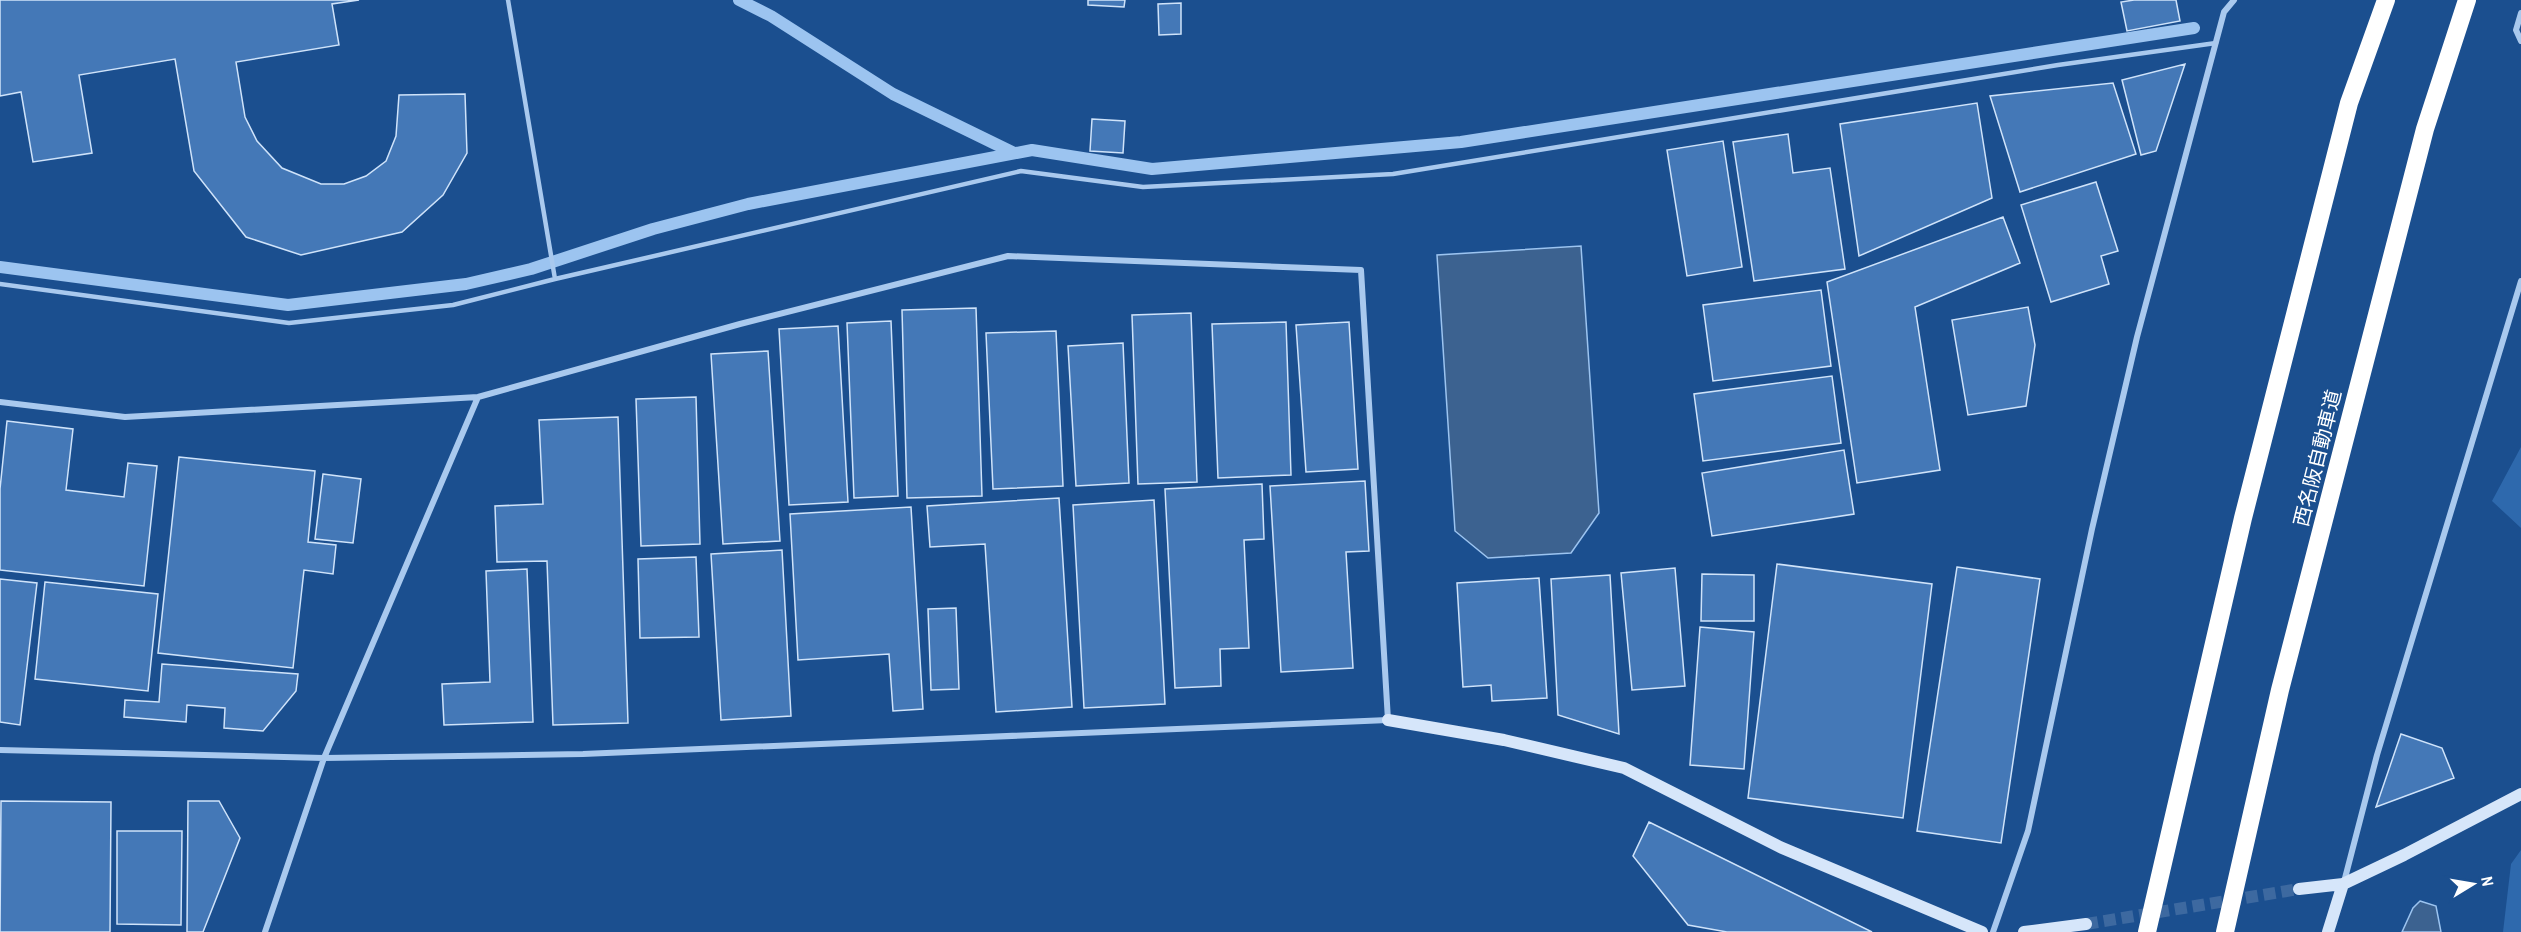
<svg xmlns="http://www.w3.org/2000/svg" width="2521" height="932" font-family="'Archivo Narrow','Noto Sans JP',sans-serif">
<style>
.green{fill:#2e69ad}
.water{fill:#3c6290;stroke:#9cc4f0;stroke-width:1.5}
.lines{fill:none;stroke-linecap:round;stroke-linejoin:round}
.stream{stroke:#9cc4f0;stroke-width:12}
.building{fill:#4478b7;stroke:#cfe3fa;stroke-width:1.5}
.secondary-tunnel{stroke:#3d69a0;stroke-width:12;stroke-dasharray:12 6;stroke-linecap:butt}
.lane{stroke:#a9c9ee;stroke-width:4.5}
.street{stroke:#a9c9ee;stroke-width:6}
.secondary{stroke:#d6e6fa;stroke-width:12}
.highway{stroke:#fff;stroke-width:18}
.labels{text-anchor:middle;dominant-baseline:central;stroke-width:4.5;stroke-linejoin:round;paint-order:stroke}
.street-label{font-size:20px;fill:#fff;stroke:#1b4f8f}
</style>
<rect width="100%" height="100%" fill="#1b4f8f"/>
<path class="green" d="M2521,447V528L2492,501Z
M2521,850V932H2503L2511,864Z"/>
<path class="water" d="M1581,246L1599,513L1571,553L1488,558L1455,531L1437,255Z
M2420,901L2436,906L2441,932H2402L2413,908Z"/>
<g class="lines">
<path class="stream" d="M739,0L771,16L893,94L1014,153
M0,267L288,305L466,284L531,269L653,229L748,204L1032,150L1152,169L1461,142L2194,28"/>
</g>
<path class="building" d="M0,0H359L332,4L339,45L236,62L245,117L257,141L282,168L321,184H344L366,176L386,161L396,136L399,95L465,94L467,153L443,195L402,232L301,255L246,237L194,171L175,59L79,75L92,153L33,162L21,92L0,96Z
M1088,0H1125L1124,7L1088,5Z
M2134,0H2176L2180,21L2127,31L2121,2Z
M1181,3V34L1159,35L1158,4Z
M2185,64L2156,151L2141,155L2122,80Z
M2113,83L2136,154L2020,192L1990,96Z
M1977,103L1992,198L1859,256L1840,124Z
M1092,119L1125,121L1123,153L1090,151Z
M1788,134L1793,173L1830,168L1845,269L1754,281L1733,142Z
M1723,141L1742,267L1687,276L1667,150Z
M2096,182L2118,251L2101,256L2109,284L2051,302L2021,205Z
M2003,217L2020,263L1915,307L1940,470L1857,483L1827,282Z
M1821,290L1831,366L1713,381L1703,305Z
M2028,307L2035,345L2026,406L1968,415L1952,320Z
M976,308L982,496L907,498L902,310Z
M1191,313L1197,482L1138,484L1132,315Z
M891,321L898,496L854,498L847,323Z
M1286,322L1291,475L1218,478L1212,324Z
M1349,322L1358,469L1306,472L1296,325Z
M838,326L848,502L789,505L779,329Z
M1056,331L1063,486L993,489L986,333Z
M1123,343L1129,483L1076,486L1068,346Z
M768,351L780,541L723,544L711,354Z
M1832,376L1841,443L1703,461L1694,394Z
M696,397L700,544L641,546L636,399Z
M618,417L628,723L553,725L547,561L497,562L495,506L543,504L539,420Z
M7,421L73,429L66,490L124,497L128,463L157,466L144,586L0,570V489Z
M1844,450L1854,514L1712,536L1702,473Z
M179,457L315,471L308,542L336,545L333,574L304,570L293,668L158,653Z
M323,474L361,479L353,543L315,539Z
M1365,481L1369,551L1346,552L1353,668L1281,672L1270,486Z
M1262,484L1264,539L1244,540L1249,648L1220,649L1221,686L1175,688L1165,489Z
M1059,498L1072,707L996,712L985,544L930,547L927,506Z
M1154,500L1165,704L1084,708L1073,505Z
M911,507L923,709L893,711L889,654L798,660L790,514Z
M782,550L791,716L721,720L711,554Z
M696,557L699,637L640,638L638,559Z
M1777,564L1932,584L1903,818L1748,798Z
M1957,567L2040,579L2001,843L1917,831Z
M1675,568L1685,686L1632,690L1621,573Z
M527,569L533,722L444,725L442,684L490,682L486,571Z
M1702,574L1754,575V621H1701Z
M1610,575L1619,734L1558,715L1551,579Z
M1539,578L1547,698L1492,701L1491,685L1463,687L1457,583Z
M0,579L37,583L20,725L0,722Z
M45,582L158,594L148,691L35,679Z
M956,608L959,689L931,690L928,609Z
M1700,627L1754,632L1744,769L1690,765Z
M162,664L298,674L296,691L263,731L224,728L225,708L187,705L186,722L124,717L125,700L159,702Z
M2401,734L2442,748L2454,778L2376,807Z
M1,801L111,802L110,932H0Z
M188,801H219L240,838L203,932H187Z
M1649,822L1872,932H1727L1688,925L1633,856Z
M117,831H182L181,925L117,924Z"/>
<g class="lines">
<path class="secondary-tunnel" d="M2086,924L2299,889"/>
<path class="lane" d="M508,0L555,279
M0,284L289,323L453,305L555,279L1021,171L1143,187L1393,174L2058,65L2216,43"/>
<path class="street" d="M2521,13L2516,30L2521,41
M0,402L125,417L478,397L740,324L1008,256L1361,270L1388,720L583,754L324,758L0,750
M2344,882L2377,755L2521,281
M265,932L324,758L478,397
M1993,932L2028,831L2092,529L2137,337L2224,12L2234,0"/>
<path class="secondary" d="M1388,720L1504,740L1624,768L1780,847L1982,932
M2299,889L2343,884
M2024,932L2086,924
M2328,932L2343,884L2404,855L2521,794"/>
<path class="highway" d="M2147,932L2243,518L2349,103L2386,0
M2225,932L2280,690L2425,129L2467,0"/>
</g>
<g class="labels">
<g class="street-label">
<text transform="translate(2317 458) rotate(-76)">西名阪自動車道</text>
</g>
</g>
<g transform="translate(2473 884) rotate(79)" stroke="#1b4f8f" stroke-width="4.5" paint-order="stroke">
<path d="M0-4.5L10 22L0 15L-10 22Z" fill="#ffffff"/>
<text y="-9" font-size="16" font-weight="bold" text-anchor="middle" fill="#ffffff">N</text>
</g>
</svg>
